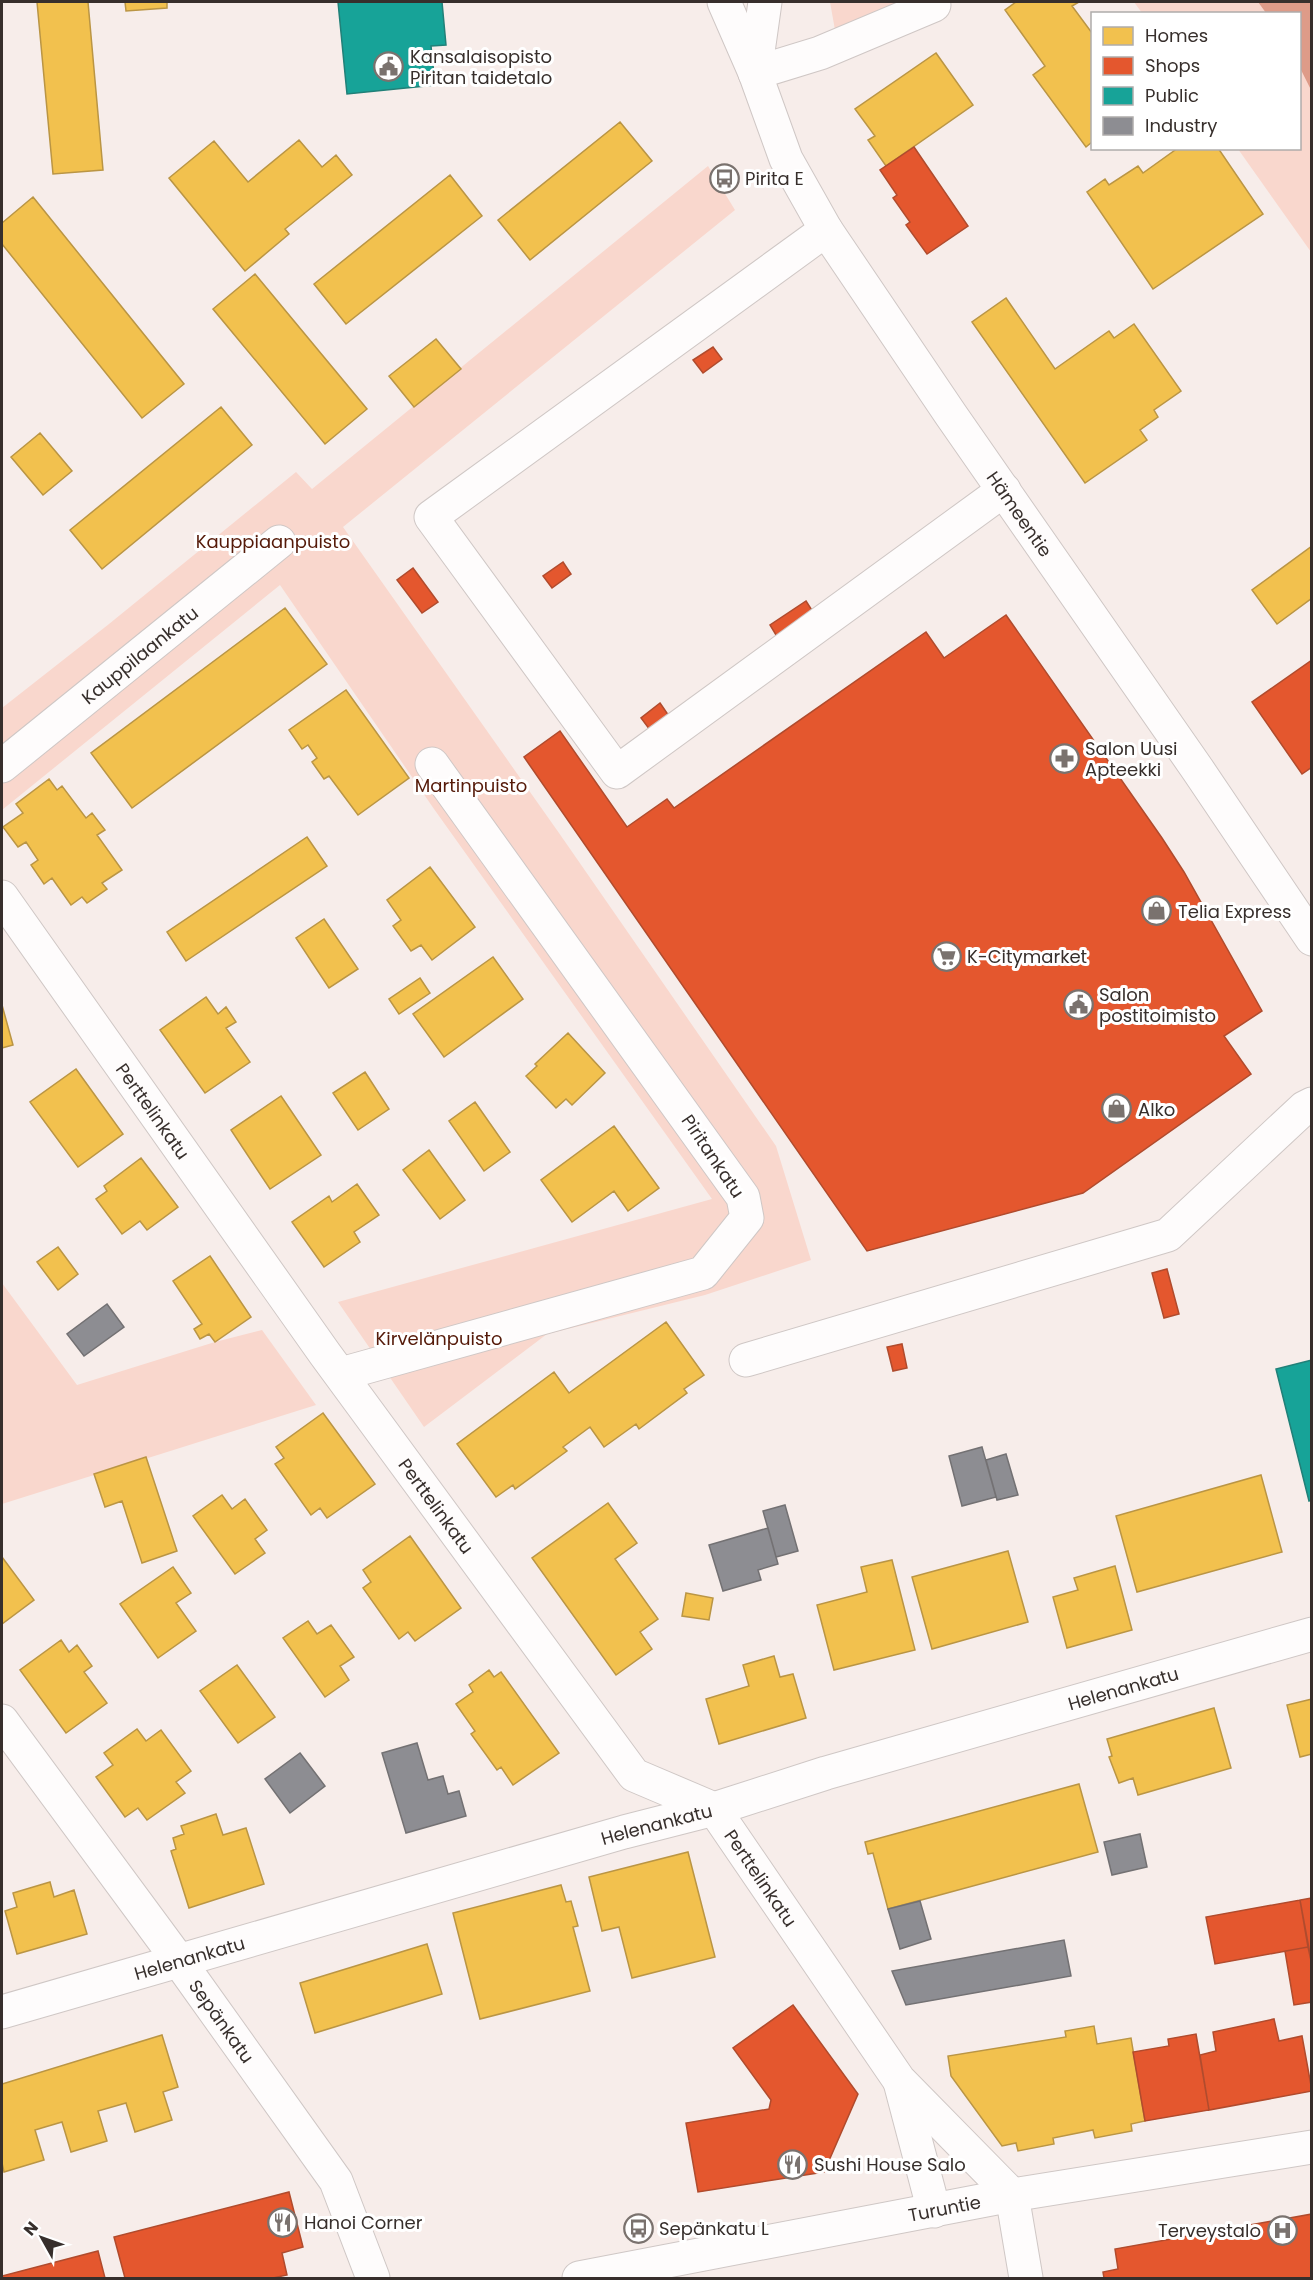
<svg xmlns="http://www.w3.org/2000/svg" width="1313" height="2280" font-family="Poppins,sans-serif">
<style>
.green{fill:#f9d7cd}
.water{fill:#de9b88}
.homes{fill:#f2c14e;stroke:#ba9544;stroke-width:1.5}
.shops{fill:#e4572e;stroke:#b04b2d;stroke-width:1.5}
.public{fill:#17a398;stroke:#218078;stroke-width:1.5}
.industry{fill:#8d8d92;stroke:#737173;stroke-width:1.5}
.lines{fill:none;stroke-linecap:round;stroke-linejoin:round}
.minor-casing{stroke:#cfc7c5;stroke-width:35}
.major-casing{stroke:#cfc7c5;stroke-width:35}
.minor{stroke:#fefcfc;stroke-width:33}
.major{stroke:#fefcfc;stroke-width:33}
.labels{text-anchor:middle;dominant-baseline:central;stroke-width:6;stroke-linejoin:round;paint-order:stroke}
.poi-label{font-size:18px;fill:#372f2c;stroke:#fff;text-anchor:start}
.street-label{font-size:18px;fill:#372f2c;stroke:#fff}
.park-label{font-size:18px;fill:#551a09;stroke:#fff}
</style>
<rect width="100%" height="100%" fill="#f7edea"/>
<path class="green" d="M830,2H902L835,30Z
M1134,2H1258L1266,13H1142Z
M1300,68L1311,90V252L1238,149L1300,148Z
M708,166L735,210L343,527L559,833L776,1146L811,1260L705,1295L547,1334L424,1427L338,1302L712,1199L434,809L280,585L2,810V708L109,624L296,472L312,489Z
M2,1283L77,1385L215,1342L262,1330L316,1405L2,1504Z"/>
<path class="water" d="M1258,2H1311V90L1300,68V14L1266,13Z"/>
<path class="homes" d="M37,2H88L103,170L53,174Z
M125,2H167V8L126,11Z
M1016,2H1079L1072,6L1092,33V142L1086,147L1033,75L1045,66L1005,10Z
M936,53L973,105L886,166L868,140L875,136L855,109Z
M620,122L652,161L530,260L498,220Z
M299,140L322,167L336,155L352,175L285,229L289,234L245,271L169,178L214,141L248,182Z
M1178,148H1218L1263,214L1153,289L1087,192L1105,179L1109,185L1138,166L1143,173Z
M450,175L482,216L346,324L314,284Z
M33,197L184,384L142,418L2,244V223Z
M255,274L367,409L325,444L213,309Z
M1006,298L1055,369L1109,331L1114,338L1134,324L1181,391L1154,410L1158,417L1140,430L1147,440L1085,483L972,322Z
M436,339L461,369L414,407L389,376Z
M221,407L252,445L102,569L70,530Z
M40,433L72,471L43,495L11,457Z
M1312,546V598L1277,624L1252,590Z
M285,608L327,664L132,808L91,753Z
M346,690L409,778L358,815L329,776L324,779L312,762L317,758L308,745L302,749L289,730Z
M49,779L57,790L62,786L86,818L92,813L105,830L97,835L122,870L102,883L107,889L87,903L82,897L71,905L52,878L44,884L31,865L38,860L26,842L18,847L3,827L23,813L16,804Z
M307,837L327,866L186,961L167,932Z
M430,867L475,927L432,960L421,945L411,951L393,926L401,920L387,900Z
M324,919L358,969L329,988L296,938Z
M493,957L523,999L444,1057L413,1014Z
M420,978L430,993L399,1014L389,999Z
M206,997L218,1014L226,1007L236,1022L226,1028L250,1062L205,1093L160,1030Z
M2,1005L13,1045L2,1048Z
M568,1033L605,1073L572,1105L566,1099L556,1108L526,1076L537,1066L535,1064Z
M76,1069L123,1134L78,1167L30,1102Z
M365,1072L389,1109L358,1130L333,1093Z
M281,1096L321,1155L270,1189L231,1130Z
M475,1102L510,1152L484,1171L449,1121Z
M614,1126L659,1188L628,1211L614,1191L572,1222L541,1180Z
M429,1150L465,1200L440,1219L403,1170Z
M141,1158L178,1207L147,1230L140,1221L122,1234L96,1199L107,1191L104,1186Z
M357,1184L379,1215L354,1232L360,1242L324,1267L292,1222L329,1196L332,1202Z
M58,1247L78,1274L58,1290L37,1262Z
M210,1256L251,1317L215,1342L209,1334L200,1339L194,1329L202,1324L173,1281Z
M666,1322L704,1375L684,1389L687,1393L639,1429L636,1424L604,1447L590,1427L563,1447L567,1451L515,1489L513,1485L496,1497L457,1444L554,1372L569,1393Z
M323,1413L375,1484L327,1518L320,1508L311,1515L275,1464L284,1458L276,1447Z
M146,1457L177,1551L142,1563L122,1501L105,1507L94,1474Z
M1261,1475L1282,1552L1137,1592L1116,1516Z
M222,1495L232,1509L245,1499L267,1530L255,1539L265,1553L235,1574L193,1516Z
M608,1503L637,1543L615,1559L658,1619L640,1632L652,1649L616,1675L532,1558Z
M410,1536L461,1608L415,1641L408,1632L399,1639L363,1588L371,1582L363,1570Z
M1008,1551L1028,1622L932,1649L912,1577Z
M2,1557L34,1600L2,1624Z
M892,1560L915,1650L834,1670L817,1605L867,1592L861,1567Z
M1115,1566L1132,1630L1067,1648L1053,1597L1078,1590L1074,1578Z
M173,1567L191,1593L176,1603L196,1631L158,1658L120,1604Z
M686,1593L713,1598L709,1620L682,1616Z
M308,1621L317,1634L331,1625L354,1657L340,1666L349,1680L325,1697L283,1638Z
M61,1640L69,1652L77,1645L92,1666L84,1672L107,1703L66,1733L20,1670Z
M774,1656L780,1677L793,1674L806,1718L719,1744L706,1699L749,1686L743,1665Z
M237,1665L275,1717L238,1743L200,1691Z
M489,1670L494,1677L501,1672L559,1753L513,1785L501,1767L497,1770L471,1734L475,1731L456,1704L473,1692L469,1685Z
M1312,1699V1754L1300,1757L1287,1705Z
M1214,1708L1231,1768L1138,1795L1133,1778L1119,1783L1109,1757L1112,1756L1107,1739Z
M137,1729L146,1741L161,1730L191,1771L176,1782L185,1793L147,1820L138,1808L125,1817L96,1777L113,1765L104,1753Z
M1079,1784L1098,1852L888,1909L873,1853L868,1854L865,1842Z
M216,1814L223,1835L246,1828L264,1884L189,1908L171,1851L176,1849L173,1838L184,1834L181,1826Z
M688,1852L715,1957L632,1978L619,1927L602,1931L589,1877Z
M50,1882L54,1897L74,1890L87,1934L17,1954L5,1911L17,1907L13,1893Z
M561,1885L566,1902L571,1901L578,1926L573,1927L590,1991L480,2019L453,1913Z
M427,1944L442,1994L315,2033L300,1983Z
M1094,2026L1097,2044L1131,2038L1145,2121L1131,2124L1132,2131L1095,2138L1093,2130L1053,2138L1054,2144L1018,2151L1016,2143L1002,2146L951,2076L948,2056L1066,2037L1065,2031Z
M162,2035L178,2087L163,2092L172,2120L135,2132L126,2103L98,2111L107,2141L71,2152L62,2122L45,2127L35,2130L44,2160L4,2172L2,2163V2084Z"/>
<path class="shops" d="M914,147L968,226L927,254L906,225L910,222L893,198L897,195L880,170Z
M713,347L722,359L703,373L693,360Z
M563,562L571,574L552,588L543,576Z
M413,568L438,602L422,613L397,580Z
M806,601L815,615L779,640L770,625Z
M1006,615L1162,838L1184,872L1262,1011L1224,1036L1251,1074L1083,1193L867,1251L524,757L560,731L627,827L667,799L674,808L926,632L944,658Z
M1312,660V767L1302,774L1252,702Z
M660,703L669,716L650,730L641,718Z
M1167,1269L1179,1314L1164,1318L1152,1273Z
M902,1344L907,1368L893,1371L887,1347Z
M1312,1898V1965L1300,1900Z
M1300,1900L1308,1947L1215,1964L1206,1917Z
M1308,1947L1312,1965V2002L1294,2005L1285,1951Z
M793,2005L858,2094L824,2172L698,2192L686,2123L769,2109L771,2100L733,2048Z
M1274,2019L1279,2041L1302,2036L1312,2091L1209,2110L1200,2055L1216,2051L1213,2032Z
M1196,2034L1209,2110L1145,2121L1133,2052L1169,2046L1168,2039Z
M289,2192L303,2247L282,2253L287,2275L273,2278H125L114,2237Z
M1312,2214V2278H1104L1103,2272L1118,2269L1115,2249Z
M98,2251L105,2278H2V2276Z"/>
<path class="public" d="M338,2H442L446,45L431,46L435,85L347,94Z
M1312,1360V1500L1309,1501L1276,1369Z"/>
<path class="industry" d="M107,1304L124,1327L84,1356L67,1334Z
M982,1447L996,1497L962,1506L949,1456Z
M1006,1454L1018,1495L997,1500L986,1460Z
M785,1505L798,1551L776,1557L763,1511Z
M768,1528L778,1564L758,1570L761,1580L723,1591L709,1545Z
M417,1743L428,1780L443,1776L448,1794L459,1791L466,1816L406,1833L382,1753Z
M300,1753L325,1786L290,1813L265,1779Z
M1140,1834L1147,1867L1112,1875L1104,1842Z
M920,1901L931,1939L900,1949L888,1909Z
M1064,1940L1071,1976L906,2005L892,1971Z"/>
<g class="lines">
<defs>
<g id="minor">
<path d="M755,73L820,53L934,5"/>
<path d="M826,230L431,517L617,772L1004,490"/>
<path id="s1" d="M2,766L279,542"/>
<path id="s2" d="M2,897L325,1354L634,1775L714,1809L899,2080L1012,2195L1026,2278"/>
<path d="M746,1360L1168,1235L1304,1108L1312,1104"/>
<path d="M341,1374L703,1273L747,1218L743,1197L432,764"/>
<path id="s3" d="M2,1721L179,1961L336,2181L373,2278"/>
<path id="s4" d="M2,2012L624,1832L714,1809L826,1773L1312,1634"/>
<path d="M900,2082L934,2211"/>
</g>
<g id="major">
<path id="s5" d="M724,2L755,73L786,159L826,230L951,415L1198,770L1312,939"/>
<path d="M755,73L765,2"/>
<path id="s6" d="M579,2278L1012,2195L1312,2147"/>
</g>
</defs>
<use href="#minor" class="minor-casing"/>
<use href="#major" class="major-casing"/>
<use href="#minor" class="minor"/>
<use href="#major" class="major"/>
</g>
<defs>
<symbol id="civic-ring" viewBox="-11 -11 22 22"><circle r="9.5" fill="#fff" stroke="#7a726e" stroke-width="1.5"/><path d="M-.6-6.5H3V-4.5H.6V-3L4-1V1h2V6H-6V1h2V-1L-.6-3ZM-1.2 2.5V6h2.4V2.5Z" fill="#7a726e"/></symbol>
<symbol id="bus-ring" viewBox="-11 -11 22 22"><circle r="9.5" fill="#fff" stroke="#7a726e" stroke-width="1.5"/><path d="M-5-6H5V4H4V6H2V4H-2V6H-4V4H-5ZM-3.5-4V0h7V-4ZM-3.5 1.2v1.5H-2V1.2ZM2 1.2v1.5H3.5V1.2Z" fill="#7a726e"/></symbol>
<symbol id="pharmacy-ring" viewBox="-11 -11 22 22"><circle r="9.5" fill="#fff" stroke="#7a726e" stroke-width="1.5"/><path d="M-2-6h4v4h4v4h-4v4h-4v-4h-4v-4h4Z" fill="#7a726e"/></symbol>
<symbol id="shop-ring" viewBox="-11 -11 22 22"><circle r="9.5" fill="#fff" stroke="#7a726e" stroke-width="1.5"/><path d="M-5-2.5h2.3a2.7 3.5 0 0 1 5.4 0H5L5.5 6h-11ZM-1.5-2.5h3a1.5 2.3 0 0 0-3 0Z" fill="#7a726e"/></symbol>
<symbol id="supermarket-ring" viewBox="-11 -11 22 22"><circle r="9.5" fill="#fff" stroke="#7a726e" stroke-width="1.5"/><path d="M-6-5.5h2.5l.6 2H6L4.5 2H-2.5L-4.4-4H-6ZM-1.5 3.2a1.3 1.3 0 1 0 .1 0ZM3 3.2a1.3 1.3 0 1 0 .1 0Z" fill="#7a726e"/></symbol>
<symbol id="restaurant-ring" viewBox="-11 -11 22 22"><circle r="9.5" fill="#fff" stroke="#7a726e" stroke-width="1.5"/><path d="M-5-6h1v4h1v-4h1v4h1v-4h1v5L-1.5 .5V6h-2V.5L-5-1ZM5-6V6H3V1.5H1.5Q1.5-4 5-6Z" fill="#7a726e"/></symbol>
<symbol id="hospital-ring" viewBox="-11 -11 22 22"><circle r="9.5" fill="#fff" stroke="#7a726e" stroke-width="1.5"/><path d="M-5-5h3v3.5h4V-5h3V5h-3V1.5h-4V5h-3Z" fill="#7a726e"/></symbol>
</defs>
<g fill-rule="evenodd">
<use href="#civic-ring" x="372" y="50" width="33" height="33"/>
<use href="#bus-ring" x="708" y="162" width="33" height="33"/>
<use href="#pharmacy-ring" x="1048" y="742" width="33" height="33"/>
<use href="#shop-ring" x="1140" y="894" width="33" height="33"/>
<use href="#supermarket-ring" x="930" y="940" width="33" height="33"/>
<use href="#civic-ring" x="1062" y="988" width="33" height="33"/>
<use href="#shop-ring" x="1100" y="1092" width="33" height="33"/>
<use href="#restaurant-ring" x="776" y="2148" width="33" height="33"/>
<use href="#restaurant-ring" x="266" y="2206" width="33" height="33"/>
<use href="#bus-ring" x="622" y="2212" width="33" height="33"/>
<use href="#hospital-ring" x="1266" y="2214" width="33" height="33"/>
</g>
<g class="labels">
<g class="poi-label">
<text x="410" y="56">Kansalaisopisto<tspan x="410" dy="21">Piritan taidetalo</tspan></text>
<text x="745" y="178">Pirita E</text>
<text x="1085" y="748">Salon Uusi<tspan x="1085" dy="21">Apteekki</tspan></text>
<text x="1178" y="911">Telia Express</text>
<text x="967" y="956">K-Citymarket</text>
<text x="1099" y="994">Salon<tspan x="1099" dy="21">postitoimisto</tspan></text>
<text x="1138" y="1109">Alko</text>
<text x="814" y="2164">Sushi House Salo</text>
<text x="304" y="2222">Hanoi Corner</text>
<text x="659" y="2228">Sepänkatu L</text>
<text x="1261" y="2230" text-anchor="end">Terveystalo</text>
</g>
<g class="street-label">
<text stroke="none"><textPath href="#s5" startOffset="594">Hämeentie</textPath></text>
<text stroke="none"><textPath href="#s1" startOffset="177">Kauppilaankatu</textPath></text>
<text stroke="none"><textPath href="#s2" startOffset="262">Perttelinkatu</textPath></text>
<text transform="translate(713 1156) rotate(56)">Piritankatu</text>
<text stroke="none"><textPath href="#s2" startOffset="748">Perttelinkatu</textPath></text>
<text stroke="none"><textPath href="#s4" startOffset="1167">Helenankatu</textPath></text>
<text stroke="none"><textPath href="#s4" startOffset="681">Helenankatu</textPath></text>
<text stroke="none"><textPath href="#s2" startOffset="1252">Perttelinkatu</textPath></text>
<text stroke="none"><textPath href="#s4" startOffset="195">Helenankatu</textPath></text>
<text stroke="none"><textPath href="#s3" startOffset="372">Sepänkatu</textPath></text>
<text stroke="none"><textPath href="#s6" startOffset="372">Turuntie</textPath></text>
</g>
<g class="park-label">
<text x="273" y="541">Kauppiaanpuisto</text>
<text x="471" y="785">Martinpuisto</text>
<text x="439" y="1338">Kirvelänpuisto</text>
</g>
</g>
<rect width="1313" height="2280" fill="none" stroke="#372f2c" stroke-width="6"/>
<rect x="1091" y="12" width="210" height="138" fill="#ffffff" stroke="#afacab" stroke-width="1.5"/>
<rect x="1103" y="27" width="30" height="18" fill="#f2c14e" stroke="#afacab" stroke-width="1.5"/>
<text x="1145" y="42" font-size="18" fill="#372f2c">Homes</text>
<rect x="1103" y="57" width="30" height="18" fill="#e4572e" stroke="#afacab" stroke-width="1.5"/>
<text x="1145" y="72" font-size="18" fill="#372f2c">Shops</text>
<rect x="1103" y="87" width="30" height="18" fill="#17a398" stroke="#afacab" stroke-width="1.5"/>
<text x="1145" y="102" font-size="18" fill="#372f2c">Public</text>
<rect x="1103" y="117" width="30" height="18" fill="#8d8d92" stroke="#afacab" stroke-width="1.5"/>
<text x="1145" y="132" font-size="18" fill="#372f2c">Industry</text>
<g transform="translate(42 2238) rotate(310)" stroke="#ffffff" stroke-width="4.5" paint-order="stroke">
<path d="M0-4.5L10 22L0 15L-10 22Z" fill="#372f2c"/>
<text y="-9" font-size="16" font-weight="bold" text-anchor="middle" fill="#372f2c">N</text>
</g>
</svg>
